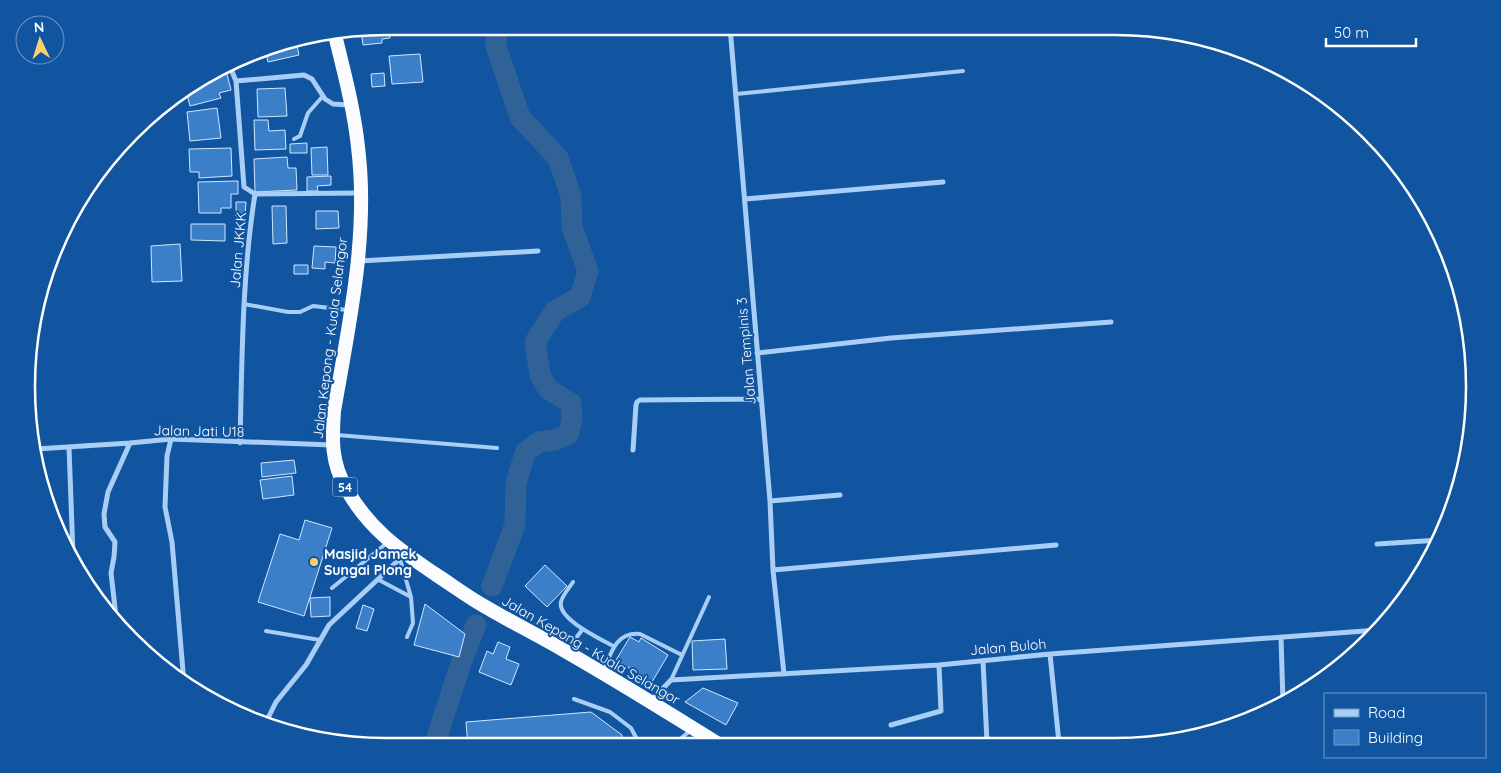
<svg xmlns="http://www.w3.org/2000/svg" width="1501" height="773" font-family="Quicksand,sans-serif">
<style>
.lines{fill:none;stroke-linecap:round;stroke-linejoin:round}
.river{stroke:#306197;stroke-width:21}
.building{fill:#3a7fc7;stroke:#d1e7fe}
.service{stroke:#a8cef5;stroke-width:4}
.minor{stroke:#a8cef5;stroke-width:5}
.trunk{stroke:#fafcff;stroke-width:14}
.poi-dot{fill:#ffce6c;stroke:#1155a0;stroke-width:2}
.labels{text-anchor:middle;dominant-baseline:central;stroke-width:4;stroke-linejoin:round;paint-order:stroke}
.shield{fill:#1155a0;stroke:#b8cce2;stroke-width:1}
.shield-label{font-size:12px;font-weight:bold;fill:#fff}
.street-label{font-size:14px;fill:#fff;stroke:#1155a0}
.poi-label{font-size:14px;font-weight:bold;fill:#fff;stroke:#1155a0;text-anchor:start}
.rim{fill:none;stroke:#fff;stroke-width:2.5}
</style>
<rect width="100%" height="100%" fill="#1155a0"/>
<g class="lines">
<path class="river" d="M492,586L515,525L516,483L525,453L539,442L555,440L568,435L572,420L571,403L548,389L540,375L535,342L555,311L580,297L588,271L572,227L571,196L558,158L520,117L496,46L497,26
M434,746L461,663L476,625"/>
</g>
<path class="building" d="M386,26H406V29L389,31L390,38L382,39V43L363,45L361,30Z
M296,41L299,55L268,62L266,53L248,58L270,45Z
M420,54L423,82L392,84L389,56Z
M384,73L385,86L372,87L371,74Z
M227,74L231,90L219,93L221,98L190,106L186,91L208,79Z
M285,88L287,116L258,117L257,89Z
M217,108L221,138L190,141L187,112Z
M254,120H268L269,131L285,130L286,149L255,150Z
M307,143V153H290V144Z
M327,147L328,175H312L311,148Z
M231,148L232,176L199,178V172H190L189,149Z
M287,157L288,168H296L297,190L255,192L254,159Z
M331,176V185L317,186L318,191H307V177Z
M238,181V194H231V208H221V213H199L198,182Z
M236,202H246L245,216H236Z
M272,206H286L287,243L273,244Z
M316,211H338L339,228L316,229Z
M191,224H225V241L191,240Z
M180,244L182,281L152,282L151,246Z
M314,246L336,247L335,263L325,262V269L312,268Z
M294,265H308V274H294Z
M294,460L296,473L262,477L261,463Z
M292,476L294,495L263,499L260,480Z
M305,520L332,528L304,616L258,602L280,534L299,540Z
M545,565L567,586L547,607L525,586Z
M330,597V616L311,617L310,598Z
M425,604L465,634L459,657L414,645Z
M363,605L374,609L367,631L356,628Z
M630,637L639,642L641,638L668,655L652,682L616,660Z
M725,639L727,669L693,670L692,641Z
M498,642L510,647L506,659L519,664L511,685L479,672L487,651L493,654Z
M703,688L738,703L726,725L685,702Z
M591,712L622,735L623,745L468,746L466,722Z"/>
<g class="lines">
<path class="service" d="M736,94L963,71
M294,139L300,136L308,113L323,96
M244,304L288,312H300L313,306L347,310
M337,435L497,448
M400,559L411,597L413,623L407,637
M379,580L411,597
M573,582C569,588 562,596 561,602C557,619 601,639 613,646
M332,588L388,542
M266,631L320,640
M567,650L582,630
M604,671C611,652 616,632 640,634L682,655
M671,680L709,597
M574,699L610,712L631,728L640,745
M673,745L691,730"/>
<path class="minor" d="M730,27L770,501L773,570L784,674
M230,67L236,81L244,187L255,194C242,276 242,360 240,443
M236,81L304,75L312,79L325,99L333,104L349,105
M255,194L359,193
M745,199L943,182
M359,261L538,251
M757,353L891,338L1111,322
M171,439L167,456L165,507L172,542L184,683
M69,447L73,555
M36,449L130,443L171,439L332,445
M633,450L636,405L637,402L640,400L761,399
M770,501L840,495
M1377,544L1440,540
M773,570L1056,545
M117,625L111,573L114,557L115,542L105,527L104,514L108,492L130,443
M1281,637L1283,703
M1050,654L1059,743
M983,661L987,742
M652,700L671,680L939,665L1050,654L1378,630
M267,725V720L276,702L306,665L329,625L405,554
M891,725L941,711L939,665"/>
<path class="trunk" d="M335,35C344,72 354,109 358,147C369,235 349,324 334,411C332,440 331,462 346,488C368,528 398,549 435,574C449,583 464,594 479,603C507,620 536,634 565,651C617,681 669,713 720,745"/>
</g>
<circle class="poi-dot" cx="314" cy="562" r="5"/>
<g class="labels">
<rect class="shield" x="332.5" y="477.5" width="25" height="19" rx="4"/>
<g class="shield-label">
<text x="345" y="487">54</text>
</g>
<g class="street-label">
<text transform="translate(238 250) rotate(-85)">Jalan JKKK</text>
<text transform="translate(330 338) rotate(-83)">Jalan Kepong - Kuala Selangor</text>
<text transform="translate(746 351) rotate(-95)">Jalan Tempinis 3</text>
<text transform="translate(199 431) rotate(1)">Jalan Jati U18</text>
<text transform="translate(1008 647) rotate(-5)">Jalan Buloh</text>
<text transform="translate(591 650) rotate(30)">Jalan Kepong - Kuala Selangor</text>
</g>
<g class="poi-label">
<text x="324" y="554">Masjid Jamek<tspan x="324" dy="16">Sungai Plong</tspan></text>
</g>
</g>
<path d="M0 0H1501V773H0ZM386 35H1115A351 351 0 0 1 1466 386V387A351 351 0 0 1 1115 738H386A351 351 0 0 1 35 387V386A351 351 0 0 1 386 35Z" fill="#1155a0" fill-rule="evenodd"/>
<path class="rim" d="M386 35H1115A351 351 0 0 1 1466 386V387A351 351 0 0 1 1115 738H386A351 351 0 0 1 35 387V386A351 351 0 0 1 386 35Z"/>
<rect x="1324" y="693" width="162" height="65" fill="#1155a0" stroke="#7099c6"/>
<rect x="1334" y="709" width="25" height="8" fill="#a8cef5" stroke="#7099c6"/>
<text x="1368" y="718" font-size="15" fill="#ffffff">Road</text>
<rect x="1334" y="730" width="25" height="15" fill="#3a7fc7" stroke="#7099c6"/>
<text x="1368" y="743" font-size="15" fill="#ffffff">Building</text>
<g transform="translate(40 40) rotate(356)"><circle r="24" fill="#1155a0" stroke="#7099c6"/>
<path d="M0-4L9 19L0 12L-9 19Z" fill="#ffce6c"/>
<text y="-8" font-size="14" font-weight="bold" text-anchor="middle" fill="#ffffff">N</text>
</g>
<path d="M1326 38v8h90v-8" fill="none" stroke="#ffffff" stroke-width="2.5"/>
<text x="1334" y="38" font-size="15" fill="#ffffff" stroke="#1155a0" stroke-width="4" paint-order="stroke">50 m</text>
</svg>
